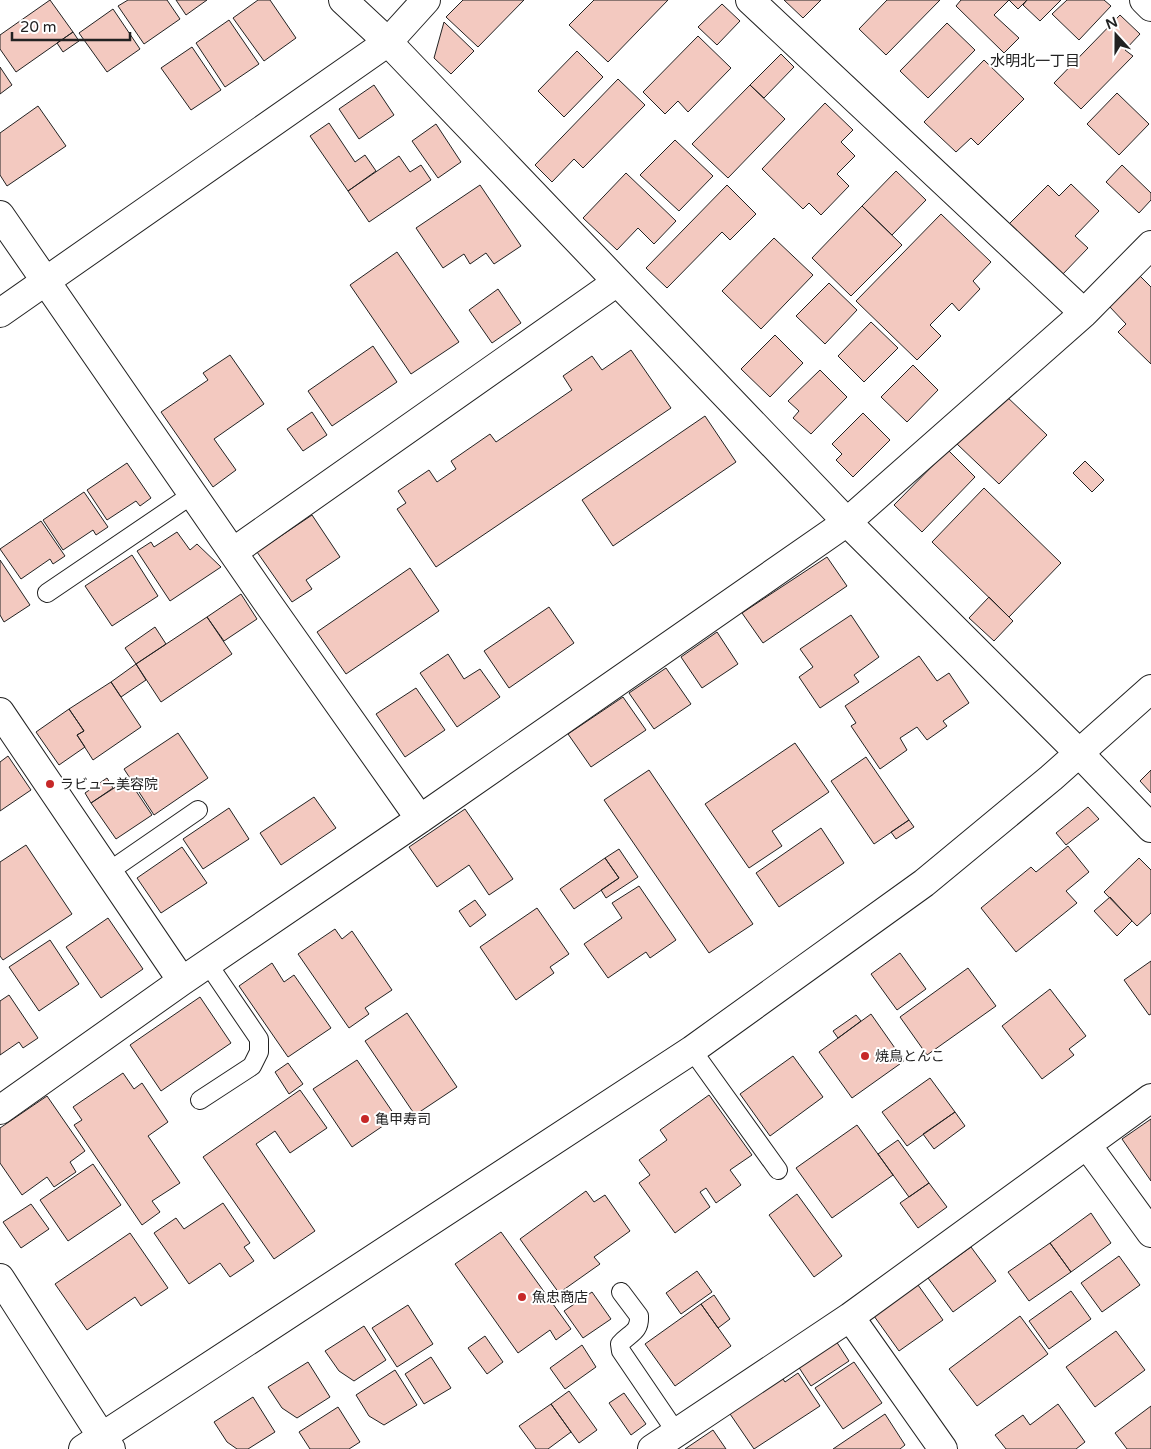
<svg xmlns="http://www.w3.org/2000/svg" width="1151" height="1449" font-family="'Varela Round','Noto Sans JP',sans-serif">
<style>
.building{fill:#f3c9c0;stroke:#222}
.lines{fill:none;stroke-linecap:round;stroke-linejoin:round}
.lane-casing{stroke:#222;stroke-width:20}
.street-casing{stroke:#222;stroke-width:30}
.secondary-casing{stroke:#222;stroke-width:30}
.lane{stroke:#fff;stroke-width:18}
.street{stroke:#fff;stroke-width:28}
.secondary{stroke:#fff;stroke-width:28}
.poi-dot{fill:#c62828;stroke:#fff;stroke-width:2}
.labels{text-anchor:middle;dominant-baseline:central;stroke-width:4;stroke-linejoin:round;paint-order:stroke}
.poi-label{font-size:14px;fill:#222;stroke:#fff;text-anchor:start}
.neighbourhood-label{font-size:15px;fill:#222;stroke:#fff}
</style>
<rect width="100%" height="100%" fill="#fff"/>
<path class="building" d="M50,0L73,32L16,72L0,49V35Z
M128,0H167L180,19L144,44L118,6Z
M176,0H207L186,15Z
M258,0H270L296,38L264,61L233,18Z
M463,0H524L478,47L446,17Z
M594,0H668L608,62L569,25Z
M784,0H821L803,18Z
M887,0H940L886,55L859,29Z
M961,0H1027L1018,9L1009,0L994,15L1019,38L1004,53L956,6Z
M1027,0H1061L1040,21L1023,5Z
M1067,0H1104L1111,6L1079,40L1052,14Z
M722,4L740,21L717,45L698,27Z
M113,9L140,49L107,72L79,33Z
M1120,15L1140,34L1125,50L1133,56L1081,109L1054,83Z
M229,20L259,64L225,87L196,43Z
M444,22L474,51L451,74L434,58Z
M947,23L975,50L928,98L900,71Z
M73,32L79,41L63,52L57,43Z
M698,36L731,68L688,112L678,101L665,114L643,92Z
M192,47L221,90L191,110L161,68Z
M577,51L603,77L564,117L538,91Z
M781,54L794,67L764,98L750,85Z
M984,60L1024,99L978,145L971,138L956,152L924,122Z
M0,67L12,85L0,94Z
M618,79L645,105L583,168L574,159L552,182L535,165Z
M374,85L394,115L359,139L339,109Z
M750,85L785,119L728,178L692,144Z
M1117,93L1149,124L1119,155L1087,124Z
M825,103L853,130L841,142L855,156L837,174L849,186L821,215L809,203L803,209L762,169Z
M38,106L66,146L7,186L0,175V133Z
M329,123L355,162L365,155L376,171L348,191L310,136Z
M436,124L461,162L438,178L412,141Z
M675,140L713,176L679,211L640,175Z
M399,156L410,172L421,165L431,180L369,222L348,191Z
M1122,165L1151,193V200L1139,213L1106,182Z
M896,171L926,200L892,235L862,206Z
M626,173L676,221L654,244L638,228L617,250L583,218Z
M1071,184L1099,211L1075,236L1088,248L1061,276L1008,225L1048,185L1059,196Z
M480,185L521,246L494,264L486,253L470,264L464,254L443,268L416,228Z
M727,185L756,214L730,240L722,232L667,288L646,268Z
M862,206L902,245L851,296L812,258Z
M941,214L991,262L973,281L980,289L959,311L952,303L930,325L941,336L917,360L856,301Z
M774,238L813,275L761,329L722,291Z
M397,252L459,342L411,374L350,285Z
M1139,275L1151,287V364L1118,332L1126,324L1109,306Z
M829,283L857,310L825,344L796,316Z
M498,289L521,323L492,343L469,310Z
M871,322L898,348L864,382L838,356Z
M775,335L803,363L770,397L741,369Z
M373,346L397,382L332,426L308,391Z
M631,350L671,408L436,567L397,509L406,503L398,491L429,470L437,482L456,469L451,461L490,434L496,442L572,390L563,376L592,356L602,370Z
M230,355L264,404L214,439L236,470L213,487L161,412L208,380L203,373Z
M913,365L938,390L907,422L881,397Z
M820,370L847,397L811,434L793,418L799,411L788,401Z
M1005,395L1047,435L999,484L957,444Z
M312,412L327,435L303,451L287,429Z
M863,413L890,440L853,477L836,460L842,454L832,444Z
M705,416L736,462L613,546L582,500Z
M948,450L975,477L922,532L894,505Z
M1085,461L1104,480L1092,492L1073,473Z
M127,463L151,498L140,506L136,501L107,520L87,490Z
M984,488L1061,563L1009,617L932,542Z
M84,492L108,527L96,535L93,530L63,550L43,520Z
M312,515L340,557L306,580L312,589L292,602L257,552Z
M41,521L65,556L53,564L50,559L21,579L0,549Z
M177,532L190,550L197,544L221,567L170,601L137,551L151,542L154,547Z
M132,555L158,596L112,626L85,586Z
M827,557L847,586L763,643L742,613Z
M0,560L30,605L4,622L0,615Z
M410,568L439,611L346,674L317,632Z
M241,594L257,619L224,641L207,617Z
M989,597L1013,621L994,641L969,618Z
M549,607L574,643L509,688L484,651Z
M851,615L879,657L854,675L859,682L820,708L799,677L813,667L800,649Z
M207,617L232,654L161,702L136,664Z
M155,627L166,644L136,664L125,648Z
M717,632L738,664L702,688L681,657Z
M448,654L464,679L480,669L500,697L457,727L420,673Z
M919,656L937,681L949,673L969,703L943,721L947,726L927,740L917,727L900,738L907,750L880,769L851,726L856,723L845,706Z
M136,664L146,680L121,697L111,682Z
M666,668L691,704L654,729L629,693Z
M111,682L141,727L93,760L77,735L84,731L69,709Z
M416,688L445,730L405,757L376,714Z
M623,697L646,730L591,767L568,734Z
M69,709L84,731L77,735L85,747L59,765L36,732Z
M178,733L208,778L154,815L124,769Z
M795,743L829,792L772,831L782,846L749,868L705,804Z
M8,756L31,790L0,811V762Z
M866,757L909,820L874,844L831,781Z
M649,770L753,924L709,953L604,800Z
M1151,770V793L1140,781Z
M107,778L113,788L91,803L85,793Z
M128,779L152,815L116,839L91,803Z
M314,797L336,828L281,865L260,833Z
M1088,807L1099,819L1066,845L1056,833Z
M229,808L249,839L203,869L183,839Z
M465,809L513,879L489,895L469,865L437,887L409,847Z
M909,820L914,827L896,839L891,832Z
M821,828L844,863L779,907L756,873Z
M26,845L72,914L3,960L0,956V862Z
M1068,846L1089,872L1066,891L1077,903L1016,952L981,908L1031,867L1036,872Z
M182,847L207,883L161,913L137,878Z
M619,849L638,877L606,898L601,890L619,878L605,858Z
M605,858L619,878L574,909L560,889Z
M1139,858L1151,870V913L1137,926L1104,892Z
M639,886L676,940L650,958L646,952L608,978L584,944L622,918L612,903Z
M1110,897L1132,921L1117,936L1094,911Z
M475,900L486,915L470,927L459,911Z
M537,908L569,954L550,967L554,973L516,1000L480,947Z
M108,918L143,969L101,998L66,947Z
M335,929L342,939L352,931L392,990L365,1008L369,1014L349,1028L298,954Z
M50,940L79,984L39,1011L9,967Z
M900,953L926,989L897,1010L871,974Z
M1151,961V1014L1149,1015L1124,980Z
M272,963L284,982L294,975L331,1028L288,1057L239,986Z
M968,968L996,1006L927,1055L900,1017Z
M1050,989L1086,1036L1069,1049L1074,1055L1042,1079L1002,1026Z
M9,995L38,1038L23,1048L19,1042L0,1055V1001Z
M200,997L231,1043L161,1091L130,1045Z
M407,1013L457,1087L415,1115L365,1041Z
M871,1014L904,1061L852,1098L819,1052Z
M856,1015L861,1021L838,1038L833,1031Z
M793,1056L823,1097L770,1136L740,1094Z
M357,1060L396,1117L352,1147L313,1089Z
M288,1063L303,1084L289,1094L275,1072Z
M123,1073L134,1089L142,1083L168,1122L148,1136L180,1183L152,1201L160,1212L142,1225L74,1125L82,1120L73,1107Z
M930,1078L955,1112L907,1146L882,1112Z
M300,1090L327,1128L290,1153L275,1131L256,1144L315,1231L274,1259L203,1157Z
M709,1095L752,1155L730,1170L741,1185L716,1203L706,1188L700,1192L710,1207L675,1233L639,1183L650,1175L639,1160L667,1140L660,1130Z
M47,1096L85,1151L70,1162L76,1172L54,1187L47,1177L22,1195L0,1163V1128Z
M955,1112L965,1126L934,1149L923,1134Z
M1151,1119V1181L1122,1139Z
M857,1125L893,1175L832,1218L796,1168Z
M898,1140L929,1183L909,1197L878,1154Z
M93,1164L121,1205L68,1241L40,1200Z
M929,1183L947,1207L918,1228L900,1203Z
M586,1191L594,1202L605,1195L630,1231L594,1257L600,1264L559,1293L520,1239Z
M797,1194L842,1256L814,1277L769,1215Z
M223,1203L250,1243L244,1247L254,1261L230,1277L220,1263L189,1284L154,1233L176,1218L184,1229Z
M31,1204L49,1229L21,1248L3,1222Z
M1091,1213L1111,1243L1071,1272L1050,1243Z
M501,1232L571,1329L556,1340L550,1330L518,1353L455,1264Z
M130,1233L168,1288L141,1306L135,1297L87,1330L55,1284Z
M1050,1243L1071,1272L1029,1301L1008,1272Z
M971,1247L996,1281L953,1312L928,1278Z
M1119,1256L1140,1285L1102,1312L1081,1283Z
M697,1271L712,1292L681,1314L666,1293Z
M918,1285L943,1320L899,1351L874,1316Z
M1071,1291L1091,1319L1049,1349L1029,1321Z
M592,1292L611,1319L583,1338L564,1311Z
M714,1295L730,1319L718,1328L701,1304Z
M701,1304L731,1346L675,1386L645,1344Z
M408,1305L433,1344L397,1367L372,1328Z
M1020,1316L1048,1354L977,1406L949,1369Z
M364,1326L386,1360L354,1381L339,1371L325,1351Z
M1116,1331L1145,1370L1095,1407L1066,1367Z
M485,1336L503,1362L487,1374L468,1348Z
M836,1341L849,1361L811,1386L798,1366Z
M582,1345L596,1367L565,1389L550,1368Z
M431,1357L451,1388L424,1404L405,1374Z
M308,1362L330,1397L297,1418L282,1408L268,1387Z
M854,1362L882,1403L843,1429L815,1388Z
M395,1370L417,1405L384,1425L369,1416L356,1395Z
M798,1373L820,1406L754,1449L728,1411L781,1376L785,1382Z
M569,1391L597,1430L579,1443L551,1404Z
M624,1393L646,1424L631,1435L609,1403Z
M253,1397L275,1432L248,1449H237L227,1442L214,1422Z
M551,1404L571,1432L548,1449H536L519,1426Z
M1058,1404L1085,1442L1076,1449H1006L995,1435L1023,1415L1030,1425Z
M1151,1406V1449H1127L1115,1433Z
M338,1407L360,1442L349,1449H310L299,1432Z
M885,1414L905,1445L900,1449H833Z
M713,1430L726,1449H685Z"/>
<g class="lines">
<defs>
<path id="lane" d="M47,593L193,494
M108,872L198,810
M692,1050L778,1170
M200,1100L252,1066L259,1052V1039L208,964
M621,1292L639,1316C640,1333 629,1333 620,1344L621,1351L676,1432"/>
<path id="street" d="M343,0L388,42L847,522L1079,753L1151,828
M750,0L1084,313
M1144,0L1151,7
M0,215L267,602L420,819
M0,313L388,42L426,0
M233,552L617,282
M0,712L182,981
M0,1110L182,981L420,819L847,522L1084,313L1151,245
M1087,1145L1151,1233
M0,1278L102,1437L111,1449
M850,1317L943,1449
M652,1449L850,1317L1151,1098"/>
<path id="secondary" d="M83,1449L692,1050L924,883L1051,778L1151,689"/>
</defs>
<use href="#lane" class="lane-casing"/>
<use href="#street" class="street-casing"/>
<use href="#secondary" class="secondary-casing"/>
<use href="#lane" class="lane"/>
<use href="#street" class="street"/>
<use href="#secondary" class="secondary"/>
</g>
<g class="poi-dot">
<circle cx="50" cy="784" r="5"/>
<circle cx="865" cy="1056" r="5"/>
<circle cx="365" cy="1119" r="5"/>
<circle cx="522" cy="1297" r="5"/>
</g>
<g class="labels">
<g class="poi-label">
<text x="60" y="784">ラビュー美容院</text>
<text x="875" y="1056">焼鳥とんこ</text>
<text x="375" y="1119">亀甲寿司</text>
<text x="532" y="1297">魚忠商店</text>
</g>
<g class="neighbourhood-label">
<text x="1035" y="61">水明北一丁目</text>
</g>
</g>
<g transform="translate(1116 35) rotate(339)" stroke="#ffffff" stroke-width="4" paint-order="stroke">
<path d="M0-4L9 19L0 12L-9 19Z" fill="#222222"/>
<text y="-8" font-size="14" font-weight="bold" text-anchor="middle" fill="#222222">N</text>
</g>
<path d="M12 32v8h118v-8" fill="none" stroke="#222222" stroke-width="2.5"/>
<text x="20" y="32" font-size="15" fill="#222222" stroke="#ffffff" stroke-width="4" paint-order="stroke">20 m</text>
</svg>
